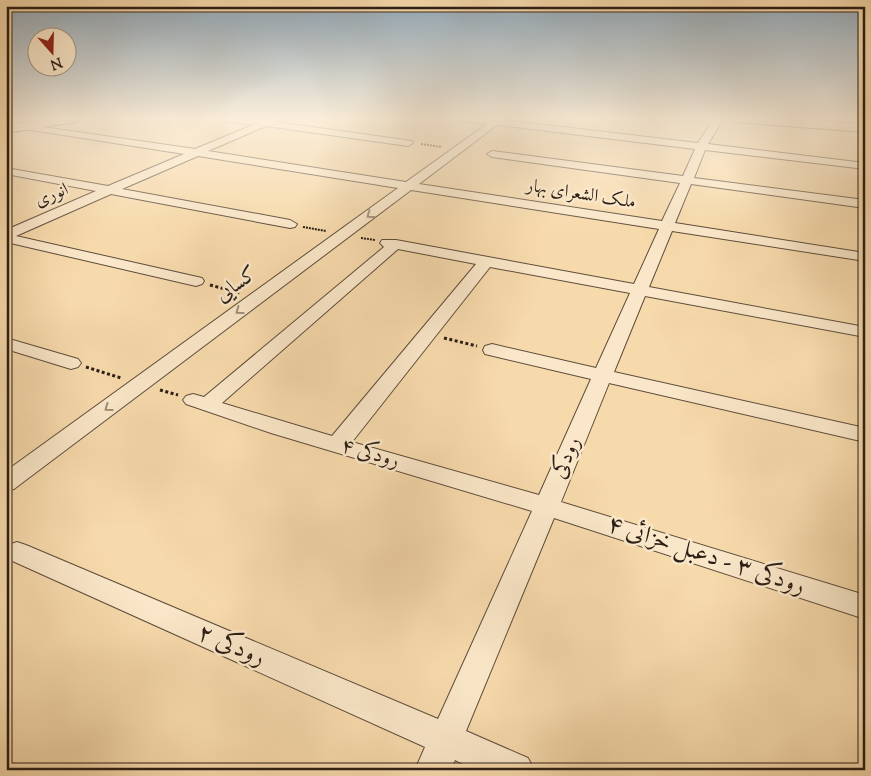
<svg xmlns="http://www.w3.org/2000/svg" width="871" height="776" font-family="'Sorts Mill Goudy',Amiri,serif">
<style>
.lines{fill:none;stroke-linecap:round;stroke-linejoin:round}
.minor-casing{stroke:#5e4d3b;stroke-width:2}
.primary-casing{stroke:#2b1e15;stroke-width:2}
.path-far1{stroke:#2b1e15;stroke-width:2;stroke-dasharray:2 1;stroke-linecap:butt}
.path{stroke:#2b1e15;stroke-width:3;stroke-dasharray:3 2.5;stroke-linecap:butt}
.minor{fill:#fae7c9;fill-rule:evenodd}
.primary{fill:#f7daac;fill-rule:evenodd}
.oneway{stroke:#9d8d78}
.labels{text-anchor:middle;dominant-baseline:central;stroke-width:5;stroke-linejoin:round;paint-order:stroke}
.far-street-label{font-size:18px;fill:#2b1e15;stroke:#fae7c9}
.street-label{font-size:21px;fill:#2b1e15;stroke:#fae7c9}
.near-street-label{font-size:25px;fill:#2b1e15;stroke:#fae7c9}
</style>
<rect width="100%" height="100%" fill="#f7daac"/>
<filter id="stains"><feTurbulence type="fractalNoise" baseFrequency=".004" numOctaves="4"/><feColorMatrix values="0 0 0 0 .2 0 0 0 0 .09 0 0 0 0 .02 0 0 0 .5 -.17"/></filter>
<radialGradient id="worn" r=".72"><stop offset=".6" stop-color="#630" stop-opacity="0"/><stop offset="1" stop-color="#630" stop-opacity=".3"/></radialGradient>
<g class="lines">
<defs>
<path id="minor" d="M220,118L263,120L269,118H282L276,122L412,141L413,143L408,146L266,126L208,151L406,182L487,124L460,121L455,118H506L504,120L698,143L714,118H724L708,144L865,163V169L705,150L694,178L865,200V208L691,184L675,223L865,253V261L672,231L649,287L865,327V337L645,296L614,372L865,428V442L609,383L561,502L865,595V619L554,518L466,731L528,758L534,770H475L455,760L451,770H415L425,747L8,559V545L17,542L26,545L438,719L532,511L271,433L186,404L183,400L186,396L193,394L204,397L384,247L380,243L382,240H396L634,284L659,229L411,190L14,489L6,491V471L398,188L198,156L122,189L290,220L297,224L295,227L290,228L111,194L16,236L202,278L204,281L202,284L196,286L6,242V230L96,191L6,174V168L108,186L184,154L25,129L22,128V124L195,149L253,125L225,121ZM497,125L695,149L683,176L492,151L487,154L492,157L680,183L662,221L419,184ZM398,249L476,264L332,436L222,403ZM490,267L630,293L596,368L492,344L485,346L483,350L485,354L591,379L539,495L352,442Z
M6,338L78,359L81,363L78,367L71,369L6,349Z"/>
<path id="primary" d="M52,118H82L76,122L6,133V125Z
M728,118H784L865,124V132L734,122Z"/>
</defs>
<use href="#minor" class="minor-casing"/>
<use href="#primary" class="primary-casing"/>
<path class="path-far1" d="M421,144L442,147
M303,227L326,231
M361,238L375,240"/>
<path class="path" d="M210,285L240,293
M444,338L477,346
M86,367L121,378
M160,390L178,395"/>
<use href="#minor" class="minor"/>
<use href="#primary" class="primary"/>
</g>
<defs><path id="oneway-chevron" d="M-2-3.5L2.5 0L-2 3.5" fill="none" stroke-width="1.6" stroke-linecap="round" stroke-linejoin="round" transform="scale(1.25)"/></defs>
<g class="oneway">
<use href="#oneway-chevron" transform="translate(370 215) rotate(144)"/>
<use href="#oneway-chevron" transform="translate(239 311) rotate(144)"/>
<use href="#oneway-chevron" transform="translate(108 408) rotate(144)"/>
</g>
<linearGradient id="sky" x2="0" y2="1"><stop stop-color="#92aabc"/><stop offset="0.52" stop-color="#fbeeda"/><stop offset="1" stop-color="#fbeeda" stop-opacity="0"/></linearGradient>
<rect width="871" height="227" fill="url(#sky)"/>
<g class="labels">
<g class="far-street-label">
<text transform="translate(581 195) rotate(9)">ملک الشعرای بهار</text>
<text transform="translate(52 196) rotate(-23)">انوری</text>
</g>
<g class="street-label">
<text transform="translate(237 285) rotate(-36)">کسایی</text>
<text transform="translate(370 454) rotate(16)">رودکی ۴</text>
<text transform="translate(567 458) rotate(-67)">رودکی</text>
</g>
<g class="near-street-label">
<text transform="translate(706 556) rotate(18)">رودکی ۳ - دعبل خزائی ۴</text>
<text transform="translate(231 646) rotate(23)">رودکی ۲</text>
</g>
</g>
<rect width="871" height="776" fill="none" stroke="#f7daac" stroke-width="25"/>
<rect x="8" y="8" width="856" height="761" fill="none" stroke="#2b1e15" stroke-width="2.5"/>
<rect x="12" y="12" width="846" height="751" fill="none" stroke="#2b1e15"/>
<g transform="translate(52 52) rotate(160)"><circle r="24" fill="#fae7c9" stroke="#a79781"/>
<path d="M0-4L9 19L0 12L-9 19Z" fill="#8f2418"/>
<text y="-8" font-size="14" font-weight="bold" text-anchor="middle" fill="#2b1e15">N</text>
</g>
<rect width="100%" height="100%" filter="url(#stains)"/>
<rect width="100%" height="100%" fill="url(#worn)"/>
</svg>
